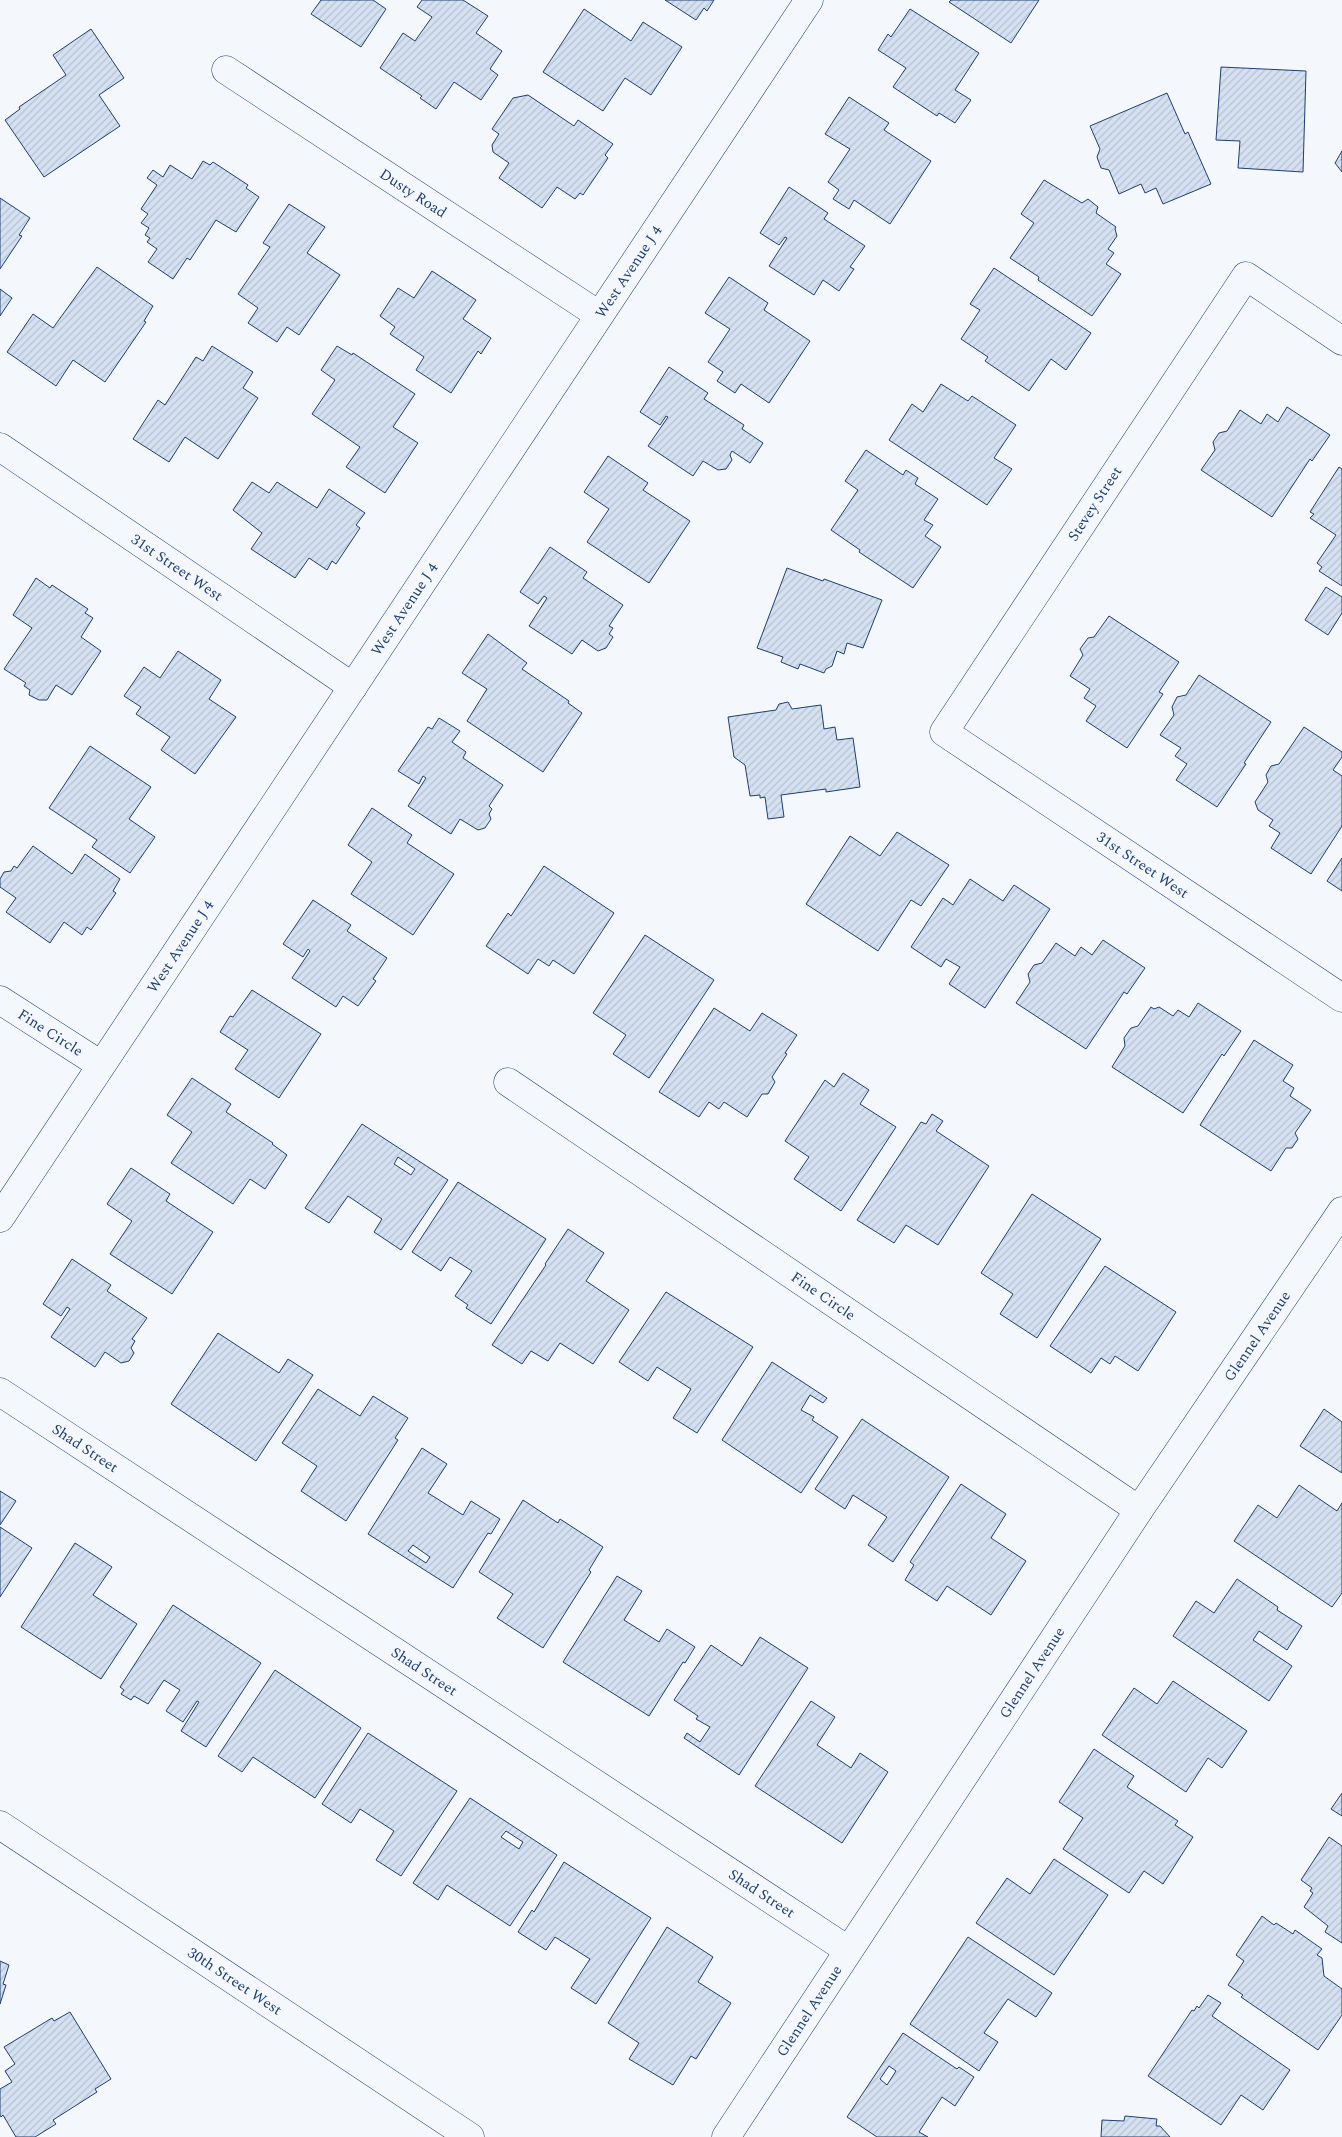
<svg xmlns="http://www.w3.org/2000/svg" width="1342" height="2137" font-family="Spectral,serif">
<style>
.building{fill:url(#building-hatch);stroke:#1d3f73;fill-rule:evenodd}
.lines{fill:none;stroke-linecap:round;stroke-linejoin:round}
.minor-casing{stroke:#1d3f73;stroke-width:29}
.major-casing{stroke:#1d3f73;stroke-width:29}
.minor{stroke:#f4f7fb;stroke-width:28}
.major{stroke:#f4f7fb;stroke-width:28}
.labels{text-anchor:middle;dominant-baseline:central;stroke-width:4;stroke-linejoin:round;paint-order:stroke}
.street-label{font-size:15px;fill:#1d3f73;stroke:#f4f7fb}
</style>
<defs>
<pattern id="building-hatch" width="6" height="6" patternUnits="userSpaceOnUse" patternTransform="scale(1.25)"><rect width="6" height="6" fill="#d5e0f0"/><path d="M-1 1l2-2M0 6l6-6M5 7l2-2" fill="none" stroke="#b6c1d1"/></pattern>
</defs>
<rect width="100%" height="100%" fill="#f4f7fb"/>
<path class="building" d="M321,0H373L386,9L361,47L311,14Z
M422,0H463L488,16L476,33L502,51L490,69L498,75L481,100L454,82L436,109L420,98L422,96L380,68L403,33L415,41L432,17L417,7Z
M665,0H714L707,11L704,8L696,20Z
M951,0H1039L1011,43L949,2Z
M584,9L631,41L643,22L682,47L651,95L625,78L603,111L543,72Z
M910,9L979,53L955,90L971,100L955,123L939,113L937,116L893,87L906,68L878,50L888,34L891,37Z
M91,29L124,78L99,95L120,126L44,177L5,120L20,109L19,107L66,75L53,55Z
M1221,67L1306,71L1303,172L1238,168L1240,141L1216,140Z
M1167,93L1185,134L1188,132L1211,184L1163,204L1156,188L1145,193L1141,184L1119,194L1109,170L1101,168L1097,157L1100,149L1090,126Z
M528,95L574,126L578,120L613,144L605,155L608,158L583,195L580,193L575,199L557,187L542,208L499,178L509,163L493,152L492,145L499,134L492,129L513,98Z
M849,97L889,123L884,130L931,161L890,224L854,200L849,209L833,199L839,190L828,182L850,149L825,134Z
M1342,151V172L1335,163Z
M203,161L210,165L213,162L248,185L246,188L259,197L236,232L216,220L190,260L187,258L173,279L148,262L157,249L147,242L150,238L145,235L149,228L141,223L148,214L141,209L157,185L147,178L153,170L163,177L170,165L192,179Z
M1044,180L1082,203L1088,199L1098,207L1096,213L1116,227L1115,229L1117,236L1108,249L1114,253L1106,264L1121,274L1092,316L1038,280L1039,277L1010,258L1034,223L1021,214Z
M789,187L828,213L824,219L865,246L850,267L854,269L839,291L823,280L814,295L769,266L787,238L785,237L779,245L760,233Z
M0,198L30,218L19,235L22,236L0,269Z
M289,204L325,227L307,253L340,275L299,335L287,327L277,342L248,323L258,308L238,294L270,247L263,243Z
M97,267L153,306L144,321L146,322L105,382L73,360L56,386L7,352L33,314L53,328Z
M994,268L1091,333L1066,370L1051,359L1029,391L985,361L988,357L961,339L980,310L970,304Z
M432,271L476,300L463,319L491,338L481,354L478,351L451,393L416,370L424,357L390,334L395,327L380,316L398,288L414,298Z
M729,277L768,303L764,310L810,341L769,403L741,384L735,393L717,381L723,372L708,362L730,329L705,313Z
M0,289L12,298L0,316Z
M212,346L253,372L243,388L258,398L218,459L185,437L169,462L133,439L158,400L165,405L196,357L203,361Z
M337,346L352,355L353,353L415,394L393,427L418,443L385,493L346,467L360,447L312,414L335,380L321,370Z
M669,367L708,393L704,399L744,425L742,429L763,443L750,463L732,451L730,455L732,460L726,469L718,470L703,461L693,476L648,446L668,417L666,416L660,425L640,412Z
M941,384L968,401L972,396L1016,425L994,458L1012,469L987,505L889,440L912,404L923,412Z
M1287,407L1330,435L1312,461L1310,459L1272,517L1201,470L1215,450L1213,442L1219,433L1227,431L1240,410L1261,424L1267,414L1278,422Z
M866,450L903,475L906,470L918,478L915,484L938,499L924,520L933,525L925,536L941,547L913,588L859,552L860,550L831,530L858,490L845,481Z
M608,456L648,483L643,490L690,521L649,583L587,542L609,509L584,492Z
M1339,467L1342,469V586L1319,571L1322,567L1317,563L1336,535L1310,518L1314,514L1310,512Z
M252,482L269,493L277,482L317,508L329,489L365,513L356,525L360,528L336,564L332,561L327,570L309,558L295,578L251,549L262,533L233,510Z
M550,547L587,572L583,578L623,605L609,626L613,628L609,634L613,637L606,648L598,651L582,640L572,654L529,626L547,598L544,596L538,604L520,592Z
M787,568L823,581L824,579L882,600L863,648L847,643L844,654L837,651L832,666L826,669L824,673L800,664L798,669L781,662L783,657L757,648Z
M36,578L50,588L52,585L88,609L85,613L93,618L81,637L101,651L72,695L56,685L47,700H39L29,695L30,690L24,686L26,683L4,669L32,628L13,615Z
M1326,587L1342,597V613L1328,635L1305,620Z
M1109,616L1179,662L1159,692L1163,694L1127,748L1086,721L1096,706L1084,698L1090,689L1070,676L1083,655L1080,649L1088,638L1094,637Z
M488,634L527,663L522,669L569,701L568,703L582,713L543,772L467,721L487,689L462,673Z
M178,651L221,680L209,699L236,717L195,774L161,750L170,737L136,714L141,707L124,696L144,667L160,678Z
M1199,675L1271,722L1244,763L1246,764L1217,807L1176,780L1187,764L1175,756L1181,748L1160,735L1174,715L1172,707L1177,697L1186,695Z
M788,702L792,709L821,705L824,729L835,727L837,740L853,738L860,787L826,792V789L781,795L784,817L768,819L765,797L760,798V795L750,796L745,765L734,757L728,717L776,710L779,704Z
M439,718L460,731L452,742L466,752L463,758L503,785L489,806L492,809L489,814L491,819L485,828L478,830L460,819L451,834L408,806L426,778L423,776L419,784L398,771L428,727L432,729Z
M1304,727L1342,752V757L1333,770L1342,776V826L1311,874L1271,848L1280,833L1269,826L1273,820L1258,810L1255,802L1268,782L1266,775L1271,766L1279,764Z
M90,746L151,787L129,819L155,837L130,873L92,847L97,840L49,808Z
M372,808L412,835L407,843L454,874L413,935L351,894L372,862L348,845Z
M897,832L949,865L921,906L911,900L878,951L806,904L850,836L880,856Z
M33,846L72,874L85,854L120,879L113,891L116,893L91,930L87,927L82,935L64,922L50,943L6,912L16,898L0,887V879L4,872L11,871L14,866L17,868Z
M1342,858V891L1327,881Z
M544,866L614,913L574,974L553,960L549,966L538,959L528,974L486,946L508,913L511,916Z
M970,879L1003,901L1014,885L1050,909L985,1008L949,984L960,967L946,959L941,967L911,947L943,898L953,905Z
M313,900L351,925L347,931L387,958L373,979L376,981L358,1006L343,996L336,1007L292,978L310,951L308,949L303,957L283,944Z
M645,935L714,980L649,1078L613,1054L626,1035L593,1013Z
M1103,940L1145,968L1127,994L1124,992L1086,1049L1016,1003L1030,982L1028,974L1034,965L1042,963L1056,943L1075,956L1081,947L1092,955Z
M252,990L321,1034L279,1098L235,1069L248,1050L220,1032L230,1016L233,1017Z
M1198,1003L1241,1031L1224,1056L1222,1054L1183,1113L1112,1067L1125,1046L1124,1038L1131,1028L1138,1026L1151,1007L1154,1009L1159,1007L1173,1016L1178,1010L1189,1017Z
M714,1008L750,1031L762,1013L797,1035L785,1053L787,1054L772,1077L775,1082L768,1094H762L747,1117L724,1102L719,1109L709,1102L699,1117L659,1092Z
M1254,1040L1293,1065L1283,1081L1294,1088L1290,1096L1311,1110L1295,1133L1298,1139L1292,1148H1286L1271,1171L1200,1125Z
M843,1073L869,1090L860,1104L896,1127L841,1211L794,1179L809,1157L785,1141L825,1080L834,1087Z
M192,1078L231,1104L226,1112L273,1143L272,1144L287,1155L265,1189L250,1179L233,1204L171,1163L192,1132L167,1115Z
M932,1114L943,1121L936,1131L989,1166L938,1245L906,1225L894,1243L857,1220L921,1122L926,1124Z
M362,1124L448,1180L401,1250L374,1232L382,1219L348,1196L329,1223L305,1208ZM398,1157L415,1169L411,1175L394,1164Z
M131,1168L170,1194L166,1201L213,1232L172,1294L110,1254L132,1221L107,1204Z
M458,1182L546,1239L491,1324L466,1308L468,1305L455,1296L472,1271L450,1257L441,1271L412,1252Z
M1032,1194L1101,1239L1037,1338L1000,1314L1013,1294L981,1273Z
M568,1229L604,1253L586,1281L629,1310L593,1364L560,1343L548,1361L531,1351L522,1364L492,1345L546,1265L545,1264Z
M72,1259L111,1285L107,1291L147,1318L132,1339L135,1341L131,1348L134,1353L129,1361L121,1363L105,1352L95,1367L51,1337L70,1309L67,1307L61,1316L43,1304Z
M1105,1266L1176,1312L1138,1371L1115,1356L1110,1364L1101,1358L1091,1373L1050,1346Z
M666,1292L753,1347L697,1433L673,1418L691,1389L657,1367L648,1381L619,1362Z
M218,1333L279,1373L288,1359L313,1375L256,1461L171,1404Z
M772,1362L827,1398L823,1403L810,1395L801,1410L814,1417L812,1420L838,1437L801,1493L722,1440Z
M318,1389L360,1416L373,1396L408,1418L395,1438L398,1440L346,1521L301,1491L317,1466L282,1443Z
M1324,1409L1342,1422V1473L1300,1446Z
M862,1419L949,1477L893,1562L868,1545L887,1517L853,1495L845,1509L815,1489Z
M422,1448L447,1464L428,1493L463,1515L471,1501L500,1519L491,1534L488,1533L453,1588L368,1534ZM413,1545L430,1557L426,1563L408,1551Z
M961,1484L1006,1514L991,1538L1026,1561L991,1615L947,1586L937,1601L905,1580L914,1565L910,1562Z
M1299,1485L1337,1511L1342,1503V1593L1332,1607L1234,1541L1258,1505L1277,1518Z
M0,1491L16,1501L0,1525Z
M523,1500L558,1523L560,1519L603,1547L589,1570L591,1572L543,1648L497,1618L513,1594L479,1572Z
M0,1527L32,1548L0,1597Z
M75,1543L112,1567L93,1595L137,1624L101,1679L21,1627Z
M617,1576L642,1591L624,1620L659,1642L667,1629L695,1647L685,1663L683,1662L649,1716L563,1662Z
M1237,1579L1278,1607L1277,1610L1302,1626L1287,1650L1259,1631L1253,1640L1292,1666L1269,1701L1173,1636L1196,1601L1214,1613Z
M173,1605L261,1663L206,1747L181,1731L199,1702L197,1701L183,1722L166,1711L180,1690L164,1680L148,1704L134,1696L131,1700L121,1694L124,1690L120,1687Z
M760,1637L808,1668L739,1775L684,1738L687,1733L700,1742L710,1727L696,1719L698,1716L674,1700L711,1645L742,1666Z
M275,1670L361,1728L315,1798L253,1757L242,1772L218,1756Z
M1173,1681L1247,1731L1222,1768L1208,1758L1186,1792L1102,1735L1134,1688L1157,1704Z
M811,1701L835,1717L817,1745L851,1768L860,1753L888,1772L842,1843L755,1786Z
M368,1733L457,1791L401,1876L376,1860L394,1831L360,1809L351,1823L322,1804Z
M1094,1749L1134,1776L1127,1787L1178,1821L1175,1825L1193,1837L1163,1884L1144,1871L1129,1893L1063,1849L1083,1818L1059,1802Z
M1342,1793V1816L1331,1809Z
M470,1798L557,1855L510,1926L447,1885L438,1900L413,1883ZM506,1831L523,1842L519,1849L501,1837Z
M1329,1837L1342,1846V1943L1325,1932L1328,1926L1304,1907L1313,1893L1310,1891L1312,1888L1301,1880Z
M1054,1859L1108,1895L1054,1975L976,1923L1007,1878L1030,1894Z
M564,1862L651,1918L596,2004L571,1988L590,1959L555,1937L546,1950L518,1932L532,1910L534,1912Z
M1262,1916L1274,1925L1276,1923L1293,1934L1295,1930L1322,1949L1317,1955L1322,1958L1324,1976L1342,1989V2015L1318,2050L1241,1997L1243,1995L1228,1985L1244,1961L1236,1955Z
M667,1927L713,1957L698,1982L731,2003L696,2059L691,2056L673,2085L629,2059L639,2043L608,2023Z
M968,1937L1052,1993L1036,2017L1008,1999L984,2033L998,2042L979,2071L910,2024Z
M0,1961L9,1965L3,1984L6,1985L0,2004Z
M1208,1995L1221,2003L1212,2016L1290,2070L1263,2110L1241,2095L1221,2125L1148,2076L1192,2010L1194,2011L1197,2006L1199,2008Z
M70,2012L111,2079L95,2089L97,2092L53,2120L56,2124L35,2137H16L3,2115L1,2117L0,2115V2089L12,2082L5,2071L15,2064L4,2047L52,2018L54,2021Z
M903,2033L957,2069L959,2067L974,2077L955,2106L942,2097L919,2132L928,2137H877L847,2117ZM889,2066L896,2071L887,2085L880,2079Z
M1125,2116L1157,2119L1156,2126H1160L1170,2137H1101L1102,2120L1124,2121Z"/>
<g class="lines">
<defs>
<g id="minor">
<path id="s1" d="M226,70L599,315"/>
<path id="s2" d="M1342,341L1246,276L944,732L1342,998"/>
<path id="s3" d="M0,447L353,687"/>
<path id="s4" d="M0,1000L101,1065"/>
<path id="s5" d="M508,1082L1139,1510"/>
<path id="s6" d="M0,1218L809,0"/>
<path id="s7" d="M0,1392L848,1950"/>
<path id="s8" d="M726,2137L1139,1510L1342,1211"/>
</g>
<g id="major">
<path id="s9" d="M0,1825L470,2137"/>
</g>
</defs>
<use href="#minor" class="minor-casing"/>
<use href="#major" class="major-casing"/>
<use href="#minor" class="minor"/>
<use href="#major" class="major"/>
</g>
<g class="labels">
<g class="street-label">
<text stroke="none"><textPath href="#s1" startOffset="224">Dusty Road</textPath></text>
<text stroke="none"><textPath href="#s6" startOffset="1136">West Avenue J 4</textPath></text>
<text transform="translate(1095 504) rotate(-57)">Stevey Street</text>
<text stroke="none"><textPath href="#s3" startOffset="214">31st Street West</textPath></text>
<text stroke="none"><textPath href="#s6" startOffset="731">West Avenue J 4</textPath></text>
<text stroke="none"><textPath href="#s2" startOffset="902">31st Street West</textPath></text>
<text stroke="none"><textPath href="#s6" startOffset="326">West Avenue J 4</textPath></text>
<text stroke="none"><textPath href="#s4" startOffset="60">Fine Circle</textPath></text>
<text stroke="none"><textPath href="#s5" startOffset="381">Fine Circle</textPath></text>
<text stroke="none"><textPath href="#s8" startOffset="961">Glennel Avenue</textPath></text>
<text stroke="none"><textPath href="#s7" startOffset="102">Shad Street</textPath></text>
<text stroke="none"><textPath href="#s7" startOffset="508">Shad Street</textPath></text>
<text stroke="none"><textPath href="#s8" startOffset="556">Glennel Avenue</textPath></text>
<text stroke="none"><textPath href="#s7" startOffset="912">Shad Street</textPath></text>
<text stroke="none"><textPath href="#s9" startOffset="282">30th Street West</textPath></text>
<text stroke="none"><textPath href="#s8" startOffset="151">Glennel Avenue</textPath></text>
</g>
</g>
</svg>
